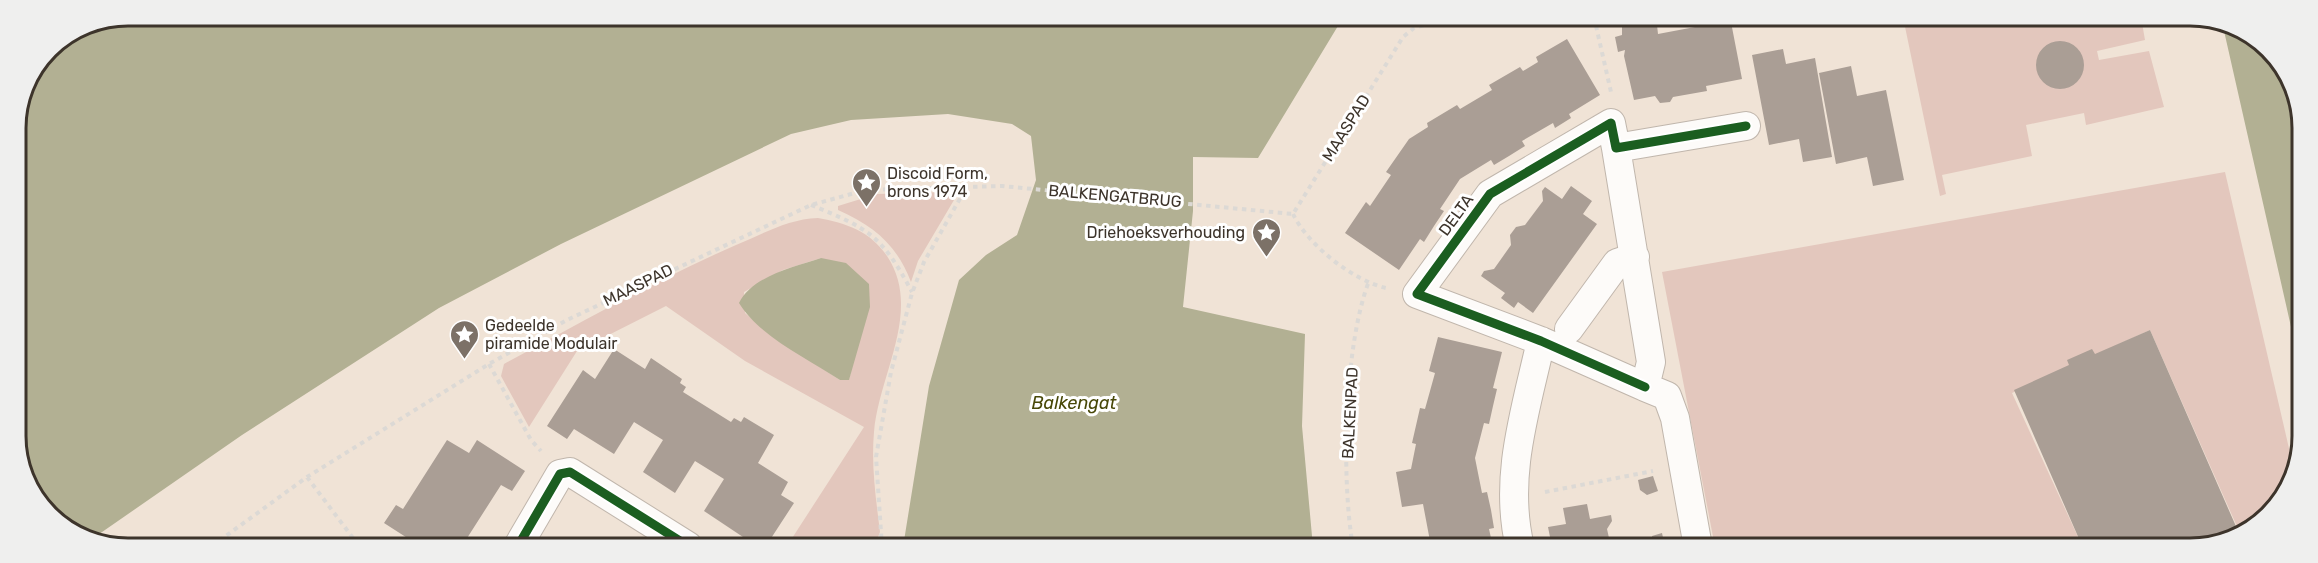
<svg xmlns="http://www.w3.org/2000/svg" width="2318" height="563" font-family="Rubik,sans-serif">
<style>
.green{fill:#e3c7bd;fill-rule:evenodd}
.water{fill:#b2b093}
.building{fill:#aa9e95}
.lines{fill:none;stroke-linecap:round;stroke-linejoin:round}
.street-casing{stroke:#c0b6ac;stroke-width:30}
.path{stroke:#dcd9d5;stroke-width:4;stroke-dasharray:4.5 4.5;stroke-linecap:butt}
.street{stroke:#fdfbf9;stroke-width:28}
.cycleway-casing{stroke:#fff;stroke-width:13}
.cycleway{stroke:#1b5e20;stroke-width:9}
.labels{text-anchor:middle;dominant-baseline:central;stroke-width:6;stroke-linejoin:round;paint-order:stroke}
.street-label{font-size:16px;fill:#3d342b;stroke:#fff}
.poi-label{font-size:16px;fill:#3d342b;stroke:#fff;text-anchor:start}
.water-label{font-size:18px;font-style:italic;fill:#484808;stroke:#fff}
.rim{fill:none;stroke:#3d342b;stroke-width:3}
</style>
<rect width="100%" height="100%" fill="#f0e3d6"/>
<path class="green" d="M1903,17H2141L2145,40L2097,51L2099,60L2149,51L2164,107L2086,125L2084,113L2026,125L2032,156L1942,175L1946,194L1940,196Z
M2225,172L2294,470L2264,520L2239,531L2150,330L2012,393L2083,548L1715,547L1662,272Z
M946,192L952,195L954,200L918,261L911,282C897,245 874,226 838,210V206L877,194Z
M818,218C846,223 870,231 887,256C923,310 879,374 874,432C871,466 876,499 880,532L878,537L857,546H787L864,427L745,361L666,306L577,351L529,427L501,376L504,364C580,323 656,280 736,245C763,234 788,219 818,218ZM821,258L851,372L849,379L840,380L771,335L745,313L744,292L783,270Z"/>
<path class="water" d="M128,15L1344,16L1258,158L1193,157V211L1183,307L1305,334L1302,426L1313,547H903L929,386L959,280L986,255L1017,235L1036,180L1031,136L1012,124L948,114L851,120L791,134L561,244L439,308L242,435L92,539L48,515L17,457L15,121L48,48L85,23Z
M2222,22L2270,48L2301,106V371Z
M821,258L846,263L869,284L870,307L849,380H840C807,358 760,337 739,303C752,276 794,267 821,258Z"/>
<path class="building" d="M1693,17H1730L1742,79L1706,86L1707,91L1673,97L1670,102L1660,103L1655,96L1634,100L1624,56L1625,50L1618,52L1615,37L1622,35V27L1628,22L1651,19L1657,25L1658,34L1695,27Z
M1567,39L1600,95L1569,114L1571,118L1555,128L1553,123L1522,141L1525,146L1509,156L1494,165L1491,160L1460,179L1440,209L1444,211L1434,226L1424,242L1420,239L1399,270L1345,233L1366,202L1370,206L1391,175L1386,172L1409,139L1428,127L1427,123L1457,105L1460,109L1492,90L1489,85L1520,67L1523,71L1538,62L1536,57Z
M2036 65a24 24 0 1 1 48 0a24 24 0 1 1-48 0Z
M1783,49L1786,64L1815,58L1832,157L1803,162L1799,139L1769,145L1752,55Z
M1851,66L1857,96L1886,90L1904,180L1873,186L1867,157L1836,164L1819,73Z
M1571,186L1592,201L1583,214L1597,224L1533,313L1518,302L1514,308L1501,298L1505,293L1481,276L1484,271L1494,269L1511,245L1510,235L1516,227L1525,225L1543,201L1542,191L1545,187L1562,199Z
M2150,330L2238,531L2197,548H2083L2014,390L2069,365L2067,360L2092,349L2095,354Z
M1438,337L1502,352L1493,388L1497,389L1493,406L1489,424L1484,423L1475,458L1482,493L1487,492L1491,510L1494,528L1489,529L1493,547H1426L1425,542L1430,541L1423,504L1402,507L1396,472L1411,469L1416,444L1412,443L1420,408L1425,409L1435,373L1429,371Z
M614,349L645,369L651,358L682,379L680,383L686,387L683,392L731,422L734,418L741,422L744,417L774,435L758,463L788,482L781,495L794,503L766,546H737L743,537L704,511L724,479L695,461L675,493L643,472L663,440L634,422L614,454L574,429L567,439L547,426L583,370L595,379Z
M447,440L469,453L477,440L525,471L512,491L501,485L462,546H409L412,541L384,523L396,505L403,509Z
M1653,476L1658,491L1647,495L1640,490L1638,480Z
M1587,504L1590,519L1611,515L1612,521L1607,529L1611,547H1552L1548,527L1566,524L1563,508Z
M1662,533L1665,547H1654L1652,536Z"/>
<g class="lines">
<defs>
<path id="street" d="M1616,148L1651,362L1645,387L1667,396L1675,418L1698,547
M1569,329L1617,263L1635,257
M1645,387L1541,341L1417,294L1490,194L1611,123L1616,148L1746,126
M518,546L560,474L570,472L688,546
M1520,547C1503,477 1526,409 1541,341"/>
</defs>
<use href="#street" class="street-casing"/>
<path class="path" d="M1594,17L1611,92
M811,205C870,229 882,236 912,292
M1293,214C1308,245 1352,280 1386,288
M489,364L531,440L541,451
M307,477L359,546
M1545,492L1653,471
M212,546L307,477L489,364L567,320L811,205L866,190L1002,186L1293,214L1403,37L1414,28L1457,16
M868,546L883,540
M882,547L876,457L891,372L912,293L924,262L966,188
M1353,547C1341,479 1344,346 1369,281"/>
<use href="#street" class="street"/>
<defs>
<path id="cycleway" d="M1645,387L1541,341L1417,294L1490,194L1611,123L1616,148L1746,126
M518,546L560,474L570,472L688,546"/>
</defs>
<use href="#cycleway" class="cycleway-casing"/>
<use href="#cycleway" class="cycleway"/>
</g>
<defs>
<symbol id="sight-pin" viewBox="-11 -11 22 30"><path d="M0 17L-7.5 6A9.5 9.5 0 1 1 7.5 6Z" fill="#7c7167" stroke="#fff"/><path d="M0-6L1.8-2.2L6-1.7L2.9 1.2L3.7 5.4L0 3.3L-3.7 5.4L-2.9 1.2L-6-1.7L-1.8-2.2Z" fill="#fff"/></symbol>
</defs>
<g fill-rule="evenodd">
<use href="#sight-pin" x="850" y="166" width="33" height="45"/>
<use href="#sight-pin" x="1250" y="216" width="33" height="45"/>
<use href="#sight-pin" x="448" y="318" width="33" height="45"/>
</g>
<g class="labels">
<g class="street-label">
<text transform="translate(1346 128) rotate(-58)">MAASPAD</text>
<text transform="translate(1115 196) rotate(5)">BALKENGATBRUG</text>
<text transform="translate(1456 215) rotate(-54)">DELTA</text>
<text transform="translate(638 285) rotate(-26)">MAASPAD</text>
<text transform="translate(1350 413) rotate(-87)">BALKENPAD</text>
</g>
<g class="poi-label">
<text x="887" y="173">Discoid Form,<tspan x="887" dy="18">brons 1974</tspan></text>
<text x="1245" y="232" text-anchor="end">Driehoeksverhouding</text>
<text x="485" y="325">Gedeelde<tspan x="485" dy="18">piramide Modulair</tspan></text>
</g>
<g class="water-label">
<text x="1074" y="403">Balkengat</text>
</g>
</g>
<path d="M0 0H2318V563H0ZM128 26H2190A102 102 0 0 1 2292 128V436A102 102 0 0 1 2190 538H128A102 102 0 0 1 26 436V128A102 102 0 0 1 128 26Z" fill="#efefee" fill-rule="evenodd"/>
<path class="rim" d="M128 26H2190A102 102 0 0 1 2292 128V436A102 102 0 0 1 2190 538H128A102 102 0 0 1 26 436V128A102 102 0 0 1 128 26Z"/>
</svg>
